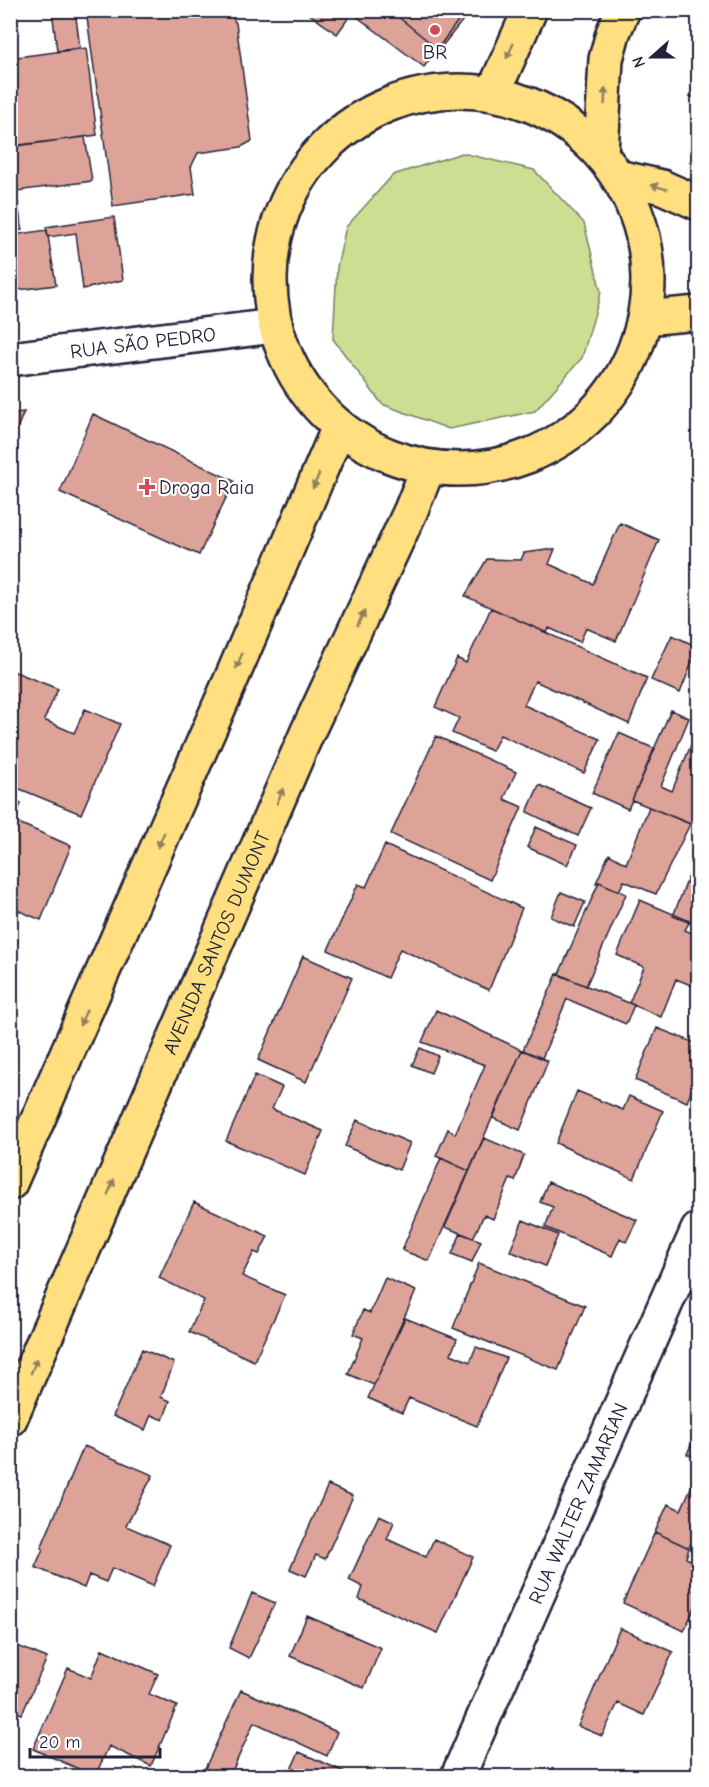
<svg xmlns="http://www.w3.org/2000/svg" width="709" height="1787" font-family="'Comic Neue',sans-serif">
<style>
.green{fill:#ccde92;stroke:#778066;stroke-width:1.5}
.building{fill:#dda399;stroke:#22223b;stroke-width:1.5}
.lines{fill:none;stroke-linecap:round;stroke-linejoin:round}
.minor-casing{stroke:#22223b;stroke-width:38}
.major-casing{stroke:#22223b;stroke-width:38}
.minor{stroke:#fff;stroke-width:33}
.major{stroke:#ffdf80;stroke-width:33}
.oneway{fill:#90805e}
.poi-dot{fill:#d1495b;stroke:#fff;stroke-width:2}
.labels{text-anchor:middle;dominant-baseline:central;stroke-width:4.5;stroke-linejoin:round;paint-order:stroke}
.poi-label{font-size:20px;fill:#22223b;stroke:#fff}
.street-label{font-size:20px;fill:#22223b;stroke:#fff}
</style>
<rect width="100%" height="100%" fill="#fff"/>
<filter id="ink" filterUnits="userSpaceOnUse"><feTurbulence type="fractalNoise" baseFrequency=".0167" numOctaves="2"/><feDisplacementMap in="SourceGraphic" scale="12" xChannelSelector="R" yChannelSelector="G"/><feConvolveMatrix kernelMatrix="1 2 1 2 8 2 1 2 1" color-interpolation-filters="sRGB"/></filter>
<g filter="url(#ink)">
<path class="green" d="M462,153L534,170L584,223L601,292L582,358L535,411L449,429L382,404L333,339L337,267L346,227L393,175Z"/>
<path class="building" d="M52,10H75L80,48L57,51Z
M86,10H195L196,18L230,14L236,23L252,141L241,147L198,153L191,167L195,194L113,206Z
M310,10H466L424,67L352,13L337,34L308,13Z
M390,10H471L439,50Z
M86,48L97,135L10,147V111H15L12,94H10V58Z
M698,78V99L690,96Z
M85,137L92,181L17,191L11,146Z
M10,164H12L22,230L10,231Z
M114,217L123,280L83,289L76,233L48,237L46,227Z
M47,230L56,285L10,291V232L12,231L13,235Z
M24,412L10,445V414Z
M93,414L234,481L199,555L60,492Z
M620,523L659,540L616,641L586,628L580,642L549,628L547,633L465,596L487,559L521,560L524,553L555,549L549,564L593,584Z
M491,608L647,678L629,724L535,681L524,705L600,739L584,773L500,735L492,751L452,733L459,718L435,707L457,658L466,663Z
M672,635L698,647L680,693L651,680Z
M13,671L58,689L44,720L74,733L85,709L120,724L81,814L10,785V677Z
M671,710L689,718L661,786L672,791L698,728V827L632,800Z
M619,733L655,749L628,809L592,793Z
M436,736L516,772L504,799L522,807L490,880L391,834Z
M539,785L591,808L578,836L527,812Z
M10,799L21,804L14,821L71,846L41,920L10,907Z
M649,807L690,824L656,894L624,881L619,891L599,882L596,883L609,854L626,864Z
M536,827L577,845L567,865L527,847Z
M385,845L522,908L489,990L400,949L387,978L328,950L358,884L366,887Z
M698,853V926L673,916Z
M599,882L626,894L586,986L559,974Z
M561,892L585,902L574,927L551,917Z
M640,900L690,921L685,930L698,936V988L676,979L661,1017L629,1003L644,967L617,955Z
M10,937L18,941L10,958Z
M303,956L352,978L306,1082L258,1060Z
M557,974L634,1005L626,1024L567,999L542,1058L523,1050Z
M436,1010L522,1050L469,1171L436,1156L448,1129L455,1134L485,1065L422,1042Z
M657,1028L698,1044V1072L687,1102L635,1080Z
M420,1048L438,1056L431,1073L412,1065Z
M522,1050L548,1061L520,1130L493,1118Z
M255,1075L282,1087L272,1109L323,1131L305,1175L226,1141Z
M577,1091L623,1110L629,1096L663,1111L634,1179L556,1143Z
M357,1120L410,1143L399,1170L345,1146Z
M484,1138L524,1155L515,1181L510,1179L493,1219L484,1215L473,1238L445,1227Z
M441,1158L469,1171L429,1261L402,1250Z
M548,1182L637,1220L626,1242L620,1238L612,1256L545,1227L553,1207L540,1202Z
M194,1202L268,1236L259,1254L254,1252L242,1276L285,1295L254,1361L189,1332L204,1300L159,1278Z
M523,1220L558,1235L545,1266L510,1251Z
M461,1233L481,1241L472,1262L452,1254Z
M479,1263L585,1306L558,1370L453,1328Z
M385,1278L416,1291L374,1385L348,1374L363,1338L353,1334L363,1310L370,1313Z
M405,1318L457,1339L451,1354L470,1362L476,1347L506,1358L477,1426L409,1398L402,1413L368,1398Z
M142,1349L174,1363L161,1397L170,1401L163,1420L151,1415L145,1430L113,1416Z
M698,1430V1459L687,1454Z
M84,1446L153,1475L126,1526L170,1545L153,1586L112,1568L106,1582L89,1575L84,1588L35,1567L43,1549L41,1548Z
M698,1472V1539L694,1536L689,1548L655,1532L668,1504L681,1510Z
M328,1485L353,1496L325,1559L316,1555L306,1576L290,1569Z
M379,1515L394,1522L387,1539L426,1557L434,1539L473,1557L438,1633L359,1599L363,1587L349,1580Z
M655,1532L689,1548L686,1558L698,1563V1600L684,1631L623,1603Z
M252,1593L275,1603L249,1658L229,1648Z
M307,1616L381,1648L364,1688L290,1656Z
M620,1628L673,1652L644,1715L618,1703L602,1736L578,1726Z
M10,1643L47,1658L22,1714L10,1710Z
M102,1649L158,1674L149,1694L177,1706L151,1766L109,1746L95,1776L33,1749L68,1668L91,1678Z
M241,1690L337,1732L327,1756L254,1722L230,1776H207L202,1775Z
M299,1752L354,1776H288Z"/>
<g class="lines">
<defs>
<g id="minor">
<path id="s1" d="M10,359L275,326"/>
<path id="s2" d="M458,1776L698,1230"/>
</g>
<g id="major">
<circle cx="459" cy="280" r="189"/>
<path d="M493,93L530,10"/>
<path d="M601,154L606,59L613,33L623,10"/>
<path d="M618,177L662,187L698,203"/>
<path d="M645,318L698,313"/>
<path d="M10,1183L230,682L339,427"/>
<path id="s3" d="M10,1419L307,733L411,510L428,468"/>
</g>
</defs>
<use href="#minor" class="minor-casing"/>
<use href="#major" class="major-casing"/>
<use href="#minor" class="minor"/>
<use href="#major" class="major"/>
</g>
<defs><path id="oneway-solid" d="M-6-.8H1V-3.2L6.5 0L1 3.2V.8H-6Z" transform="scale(1.5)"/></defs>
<g class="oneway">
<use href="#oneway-solid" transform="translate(510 51) rotate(115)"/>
<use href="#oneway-solid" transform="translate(605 96) rotate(-87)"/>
<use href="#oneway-solid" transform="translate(659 187) rotate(-163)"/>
<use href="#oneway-solid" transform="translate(316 481) rotate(113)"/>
<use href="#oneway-solid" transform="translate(361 618) rotate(-65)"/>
<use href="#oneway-solid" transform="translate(239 661) rotate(113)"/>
<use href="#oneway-solid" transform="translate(280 796) rotate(-67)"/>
<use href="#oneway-solid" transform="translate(161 840) rotate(114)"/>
<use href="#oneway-solid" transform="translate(83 1018) rotate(114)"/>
<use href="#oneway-solid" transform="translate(111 1187) rotate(-67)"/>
<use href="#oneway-solid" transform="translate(34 1366) rotate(-67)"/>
</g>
</g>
<g class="poi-dot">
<circle cx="435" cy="30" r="6"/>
<path d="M144 478h6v6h6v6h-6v6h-6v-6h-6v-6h6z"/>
</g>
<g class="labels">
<g class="poi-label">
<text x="435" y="52">BR</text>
<text x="159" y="487" text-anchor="start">Droga Raia</text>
</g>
<g class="street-label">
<text stroke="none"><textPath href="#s1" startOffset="134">RUA SÃO PEDRO</textPath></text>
<text stroke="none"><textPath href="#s3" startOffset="519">AVENIDA SANTOS DUMONT</textPath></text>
<text stroke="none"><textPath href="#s2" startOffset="298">RUA WALTER ZAMARIAN</textPath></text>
</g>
</g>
<rect width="709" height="1787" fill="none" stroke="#fff" stroke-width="36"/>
<rect x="18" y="18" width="673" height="1751" fill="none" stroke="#22223b" stroke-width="2" filter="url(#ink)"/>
<g transform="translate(652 57) rotate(249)" stroke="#ffffff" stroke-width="4.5" paint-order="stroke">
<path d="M0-4.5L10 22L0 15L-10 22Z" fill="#22223b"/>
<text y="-9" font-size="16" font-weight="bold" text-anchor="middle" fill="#22223b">N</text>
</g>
<path d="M30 1748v9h130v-9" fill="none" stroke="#22223b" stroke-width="3"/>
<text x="39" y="1748" font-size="18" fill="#22223b" stroke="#ffffff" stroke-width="4.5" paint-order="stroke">20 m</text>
</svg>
